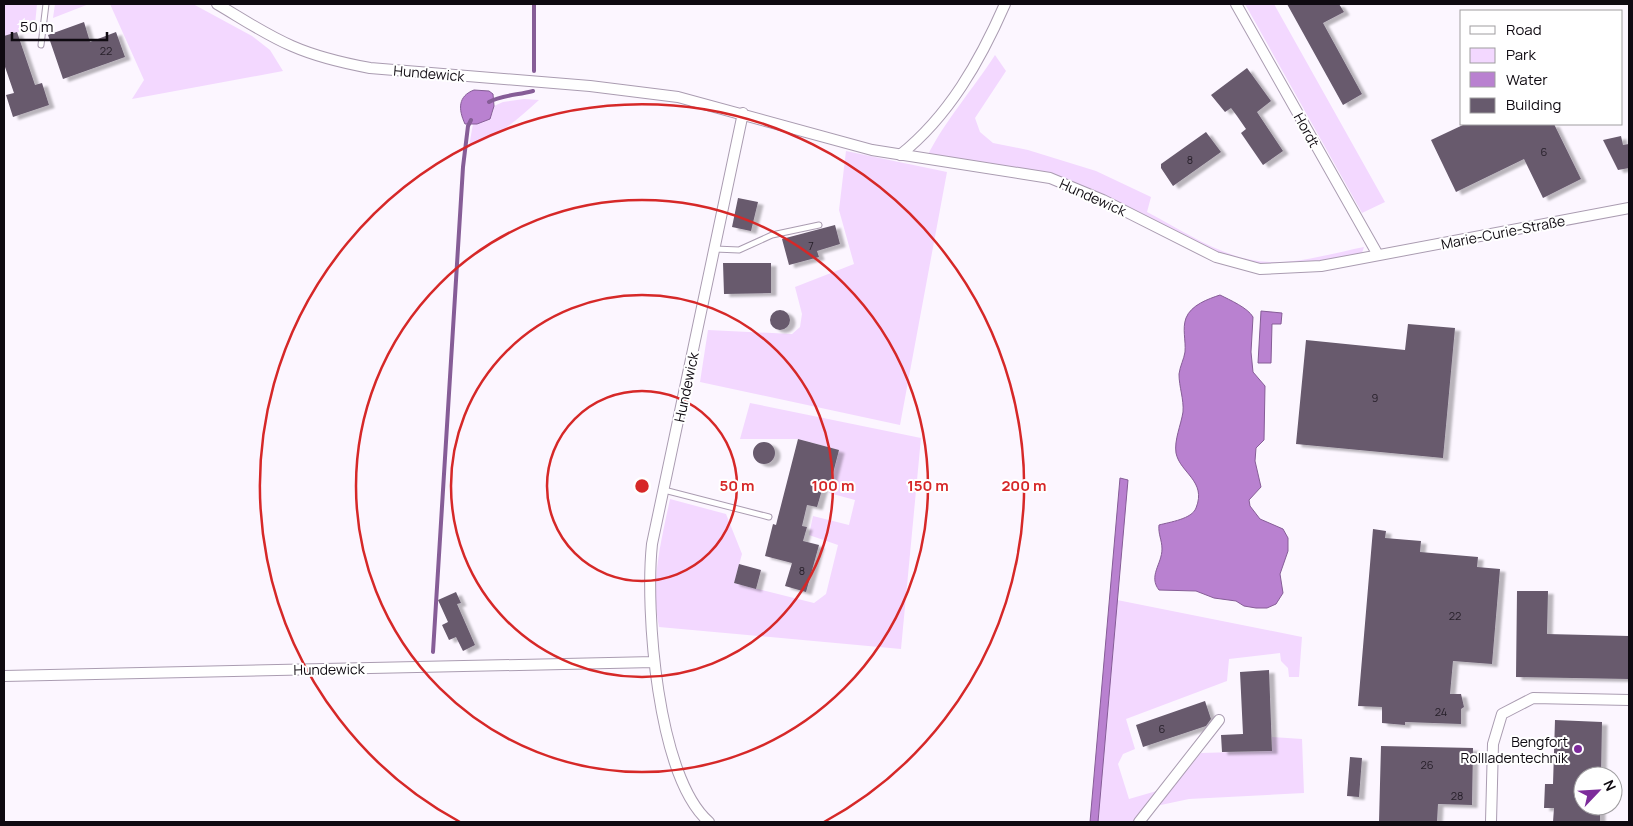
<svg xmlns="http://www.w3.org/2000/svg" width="1633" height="826" font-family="Manrope,sans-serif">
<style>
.green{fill:#f3d8ff}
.water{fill:#b981d0;stroke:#865d97}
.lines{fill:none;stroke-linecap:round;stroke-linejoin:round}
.stream{stroke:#865d97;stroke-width:4}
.building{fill:#675a6d;filter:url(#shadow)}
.lane-casing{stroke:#aa9cb1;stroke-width:7}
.street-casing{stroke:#aa9cb1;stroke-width:12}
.lane{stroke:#fff;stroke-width:5}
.street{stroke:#fff;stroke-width:10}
.ring{fill:none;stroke:#d62828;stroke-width:2.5}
.poi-dot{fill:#7d2b9b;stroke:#fff;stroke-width:2}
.labels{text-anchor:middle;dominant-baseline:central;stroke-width:4;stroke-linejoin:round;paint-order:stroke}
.number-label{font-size:11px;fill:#251e28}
.street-label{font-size:14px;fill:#0f0a11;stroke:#fff}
.poi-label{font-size:14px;fill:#0f0a11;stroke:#fff;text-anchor:end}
.centre{fill:#d62828;stroke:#fff;stroke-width:2.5}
.ring-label{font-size:15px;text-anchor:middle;font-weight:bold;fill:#d62828;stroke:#fff;stroke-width:4;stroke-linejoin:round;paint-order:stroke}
</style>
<defs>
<filter id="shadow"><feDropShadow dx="5.5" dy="3" stdDeviation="1" flood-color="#0004"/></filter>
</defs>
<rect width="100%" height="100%" fill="#fcf6ff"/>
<path class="green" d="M4,4H37L35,25L4,38Z
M55,4H89L53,18Z
M110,4H193L252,36L270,50L283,71L132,99L144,80Z
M1245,4H1274L1385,202L1362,213Z
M995,55L1006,71L975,118L980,132L993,143L1028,150L1096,171L1151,197L1147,212C1184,231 1226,261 1270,262C1301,263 1334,253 1364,247L1362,253L1304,266L1270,268L1220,256L1078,185L927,157C943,123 974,88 995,55Z
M524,99L539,100C517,120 498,137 469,146L473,124L493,113L494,106L503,102Z
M846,151L947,172L900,425L700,382L708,330L792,334L800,327L802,314L795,287L854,264L839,210Z
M750,403L921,438L901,649L659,627C650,582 661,542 670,499L726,514L742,554L734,583L814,603L826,594L838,545L809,535L813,516L849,525L855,500L829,493L839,450L798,439H740Z
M1117,600L1302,637L1299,677H1289L1288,668L1281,661L1280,653L1229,659L1227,681L1126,719L1135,749L1123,754L1118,764L1129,799L1160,790L1136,822H1098Z
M1272,737L1302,739L1304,793L1189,799L1156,806L1201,753L1272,751Z"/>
<path class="water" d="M474,90L489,91L493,94L494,106L490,119L477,124H465C458,109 458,96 474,90Z
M1220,295C1230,300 1248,308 1253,317L1251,352L1253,372L1265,386L1264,440L1256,448L1255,461L1261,487L1249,500L1250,506L1260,519L1283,529L1288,538V551L1280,574L1283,593L1276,604L1267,608H1256L1244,606L1236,601L1214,598L1196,591L1159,590C1148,576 1162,564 1162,549C1162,540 1158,534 1159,525C1170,522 1192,519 1196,508C1207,481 1180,473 1176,453C1174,440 1181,425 1183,412C1184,399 1179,387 1179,374C1180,366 1184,359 1185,352C1186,340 1182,329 1186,318C1191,305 1208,299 1220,295Z
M1261,311L1282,313L1281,324H1272L1271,363H1258Z
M1120,478L1128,480L1098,822H1090Z"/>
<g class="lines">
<path class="stream" d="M534,4V71
M489,102C501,95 519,95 533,91
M433,652L463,167L468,126L471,120"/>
</g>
<path class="building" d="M1287,4H1339L1344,12L1323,23L1362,94L1343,105Z
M84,22L90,42L116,32L125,57L63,79L48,35Z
M17,32L35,85L42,83L49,105L13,117L6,95L14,93L4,64V36Z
M1247,68L1271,101L1257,112L1283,151L1263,165L1241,133L1246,129L1237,116L1231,108L1225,112L1211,95Z
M1465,124H1554L1581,179L1543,198L1524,159L1456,192L1431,140Z
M1206,132L1221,152L1173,186L1161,168V164Z
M1621,136L1623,145L1629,144V168L1618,170L1603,140Z
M738,198L758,202L751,231L732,227Z
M835,225L840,244L817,251L819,257L789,265L782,239Z
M723,263H771V293L724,294Z
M770 320a10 10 0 1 1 20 0a10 10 0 1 1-20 0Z
M1408,324L1455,328L1443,458L1296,444L1306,340L1405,350Z
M798,439L839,450L830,485L824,483L817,507L807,505L802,526L807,527L803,541L819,545L806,592L785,586L792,563L765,556L773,524L776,525L778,517Z
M753 453a11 11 0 1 1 22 0a11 11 0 1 1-22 0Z
M1373,529L1386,531L1385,538L1421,541L1420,552L1478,557L1477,567L1500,569L1492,664L1453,661L1450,694H1461L1464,707L1461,709V724L1405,722V725L1382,723V707L1358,706Z
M739,564L761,570L756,589L734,583Z
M1517,591H1548L1547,634L1629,636V679L1516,677Z
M456,592L461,603L457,604L475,645L463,651L456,637L449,640L442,625L448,622L438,600Z
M1269,670L1272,751L1222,752L1221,735L1243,734L1240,672Z
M1205,701L1211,719L1206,726L1143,747L1136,725Z
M1555,720L1602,722L1601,776H1583V806H1600V822H1553L1554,808H1544L1545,784H1553Z
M1381,746L1473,748L1472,805L1438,804L1437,822H1379Z
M1350,757L1362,758L1359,797L1347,796Z"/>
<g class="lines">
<defs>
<path id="lane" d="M41,45L46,4
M715,249L739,250L772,235L819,225
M664,490L769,517"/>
<path id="street" d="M217,4C241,18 266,35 292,46C317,57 343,63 370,68L590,86L678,97L872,150L1050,178L1103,200L1216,257L1260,269L1321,266L1629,208
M1236,4L1378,255
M900,155C949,116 980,61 1005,4
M4,676L654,662
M709,822C657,777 645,610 652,544L743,113
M1139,822L1219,720
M1491,822L1493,744L1502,714L1533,698L1629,700"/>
</defs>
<use href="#lane" class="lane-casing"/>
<use href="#street" class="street-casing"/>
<use href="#lane" class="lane"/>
<use href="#street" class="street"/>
</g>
<g class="ring">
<circle cx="642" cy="486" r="95"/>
<circle cx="642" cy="486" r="191"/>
<circle cx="642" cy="486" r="286"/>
<path d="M460 822A382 382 0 1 1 824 822"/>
</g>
<circle class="poi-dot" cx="1578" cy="749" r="5"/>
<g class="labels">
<g class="number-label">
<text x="106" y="50">22</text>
<text x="1544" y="151">6</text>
<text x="1190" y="159">8</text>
<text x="811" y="245">7</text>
<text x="1375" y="397">9</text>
<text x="802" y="570">8</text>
<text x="1455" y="615">22</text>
<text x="1441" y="711">24</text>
<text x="1162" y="728">6</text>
<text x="1427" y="764">26</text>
<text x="1457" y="795">28</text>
</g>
<g class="street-label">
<text transform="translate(429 73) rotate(5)">Hundewick</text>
<text transform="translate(1307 130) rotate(61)">Hordt</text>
<text transform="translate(1093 197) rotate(24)">Hundewick</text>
<text transform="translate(1503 232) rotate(-11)">Marie-Curie-Straße</text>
<text transform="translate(686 387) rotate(-78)">Hundewick</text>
<text transform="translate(329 669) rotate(-1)">Hundewick</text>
</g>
<g class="poi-label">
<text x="1568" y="741">Bengfort<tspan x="1568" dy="16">Rollladentechnik</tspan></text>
</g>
</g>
<circle cx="642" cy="486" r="8" class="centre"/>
<g class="ring-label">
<text x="737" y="491">50 m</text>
<text x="833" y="491">100 m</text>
<text x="928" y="491">150 m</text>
<text x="1024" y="491">200 m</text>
</g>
<rect width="1633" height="826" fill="none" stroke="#0f0a11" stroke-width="10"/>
<rect x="1460" y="10" width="162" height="115" fill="#ffffff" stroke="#9f9da0"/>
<rect x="1470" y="26" width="25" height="8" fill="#ffffff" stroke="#9f9da0"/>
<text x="1506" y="35" font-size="15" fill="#0f0a11">Road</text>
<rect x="1470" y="48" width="25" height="15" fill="#f3d8ff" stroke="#9f9da0"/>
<text x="1506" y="60" font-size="15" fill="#0f0a11">Park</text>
<rect x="1470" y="72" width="25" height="15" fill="#b981d0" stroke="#9f9da0"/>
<text x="1506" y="85" font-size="15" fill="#0f0a11">Water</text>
<rect x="1470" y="98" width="25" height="15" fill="#675a6d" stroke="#9f9da0"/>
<text x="1506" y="110" font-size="15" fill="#0f0a11">Building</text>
<g transform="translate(1598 791) rotate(65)"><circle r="24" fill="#ffffff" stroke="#9f9da0"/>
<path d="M0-4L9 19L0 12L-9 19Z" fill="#7d2b9b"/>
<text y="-8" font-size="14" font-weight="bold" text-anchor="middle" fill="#0f0a11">N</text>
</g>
<path d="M12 32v8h95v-8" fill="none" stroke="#0f0a11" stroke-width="2.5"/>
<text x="20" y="32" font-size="15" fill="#0f0a11" stroke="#ffffff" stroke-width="4" paint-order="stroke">50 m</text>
</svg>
